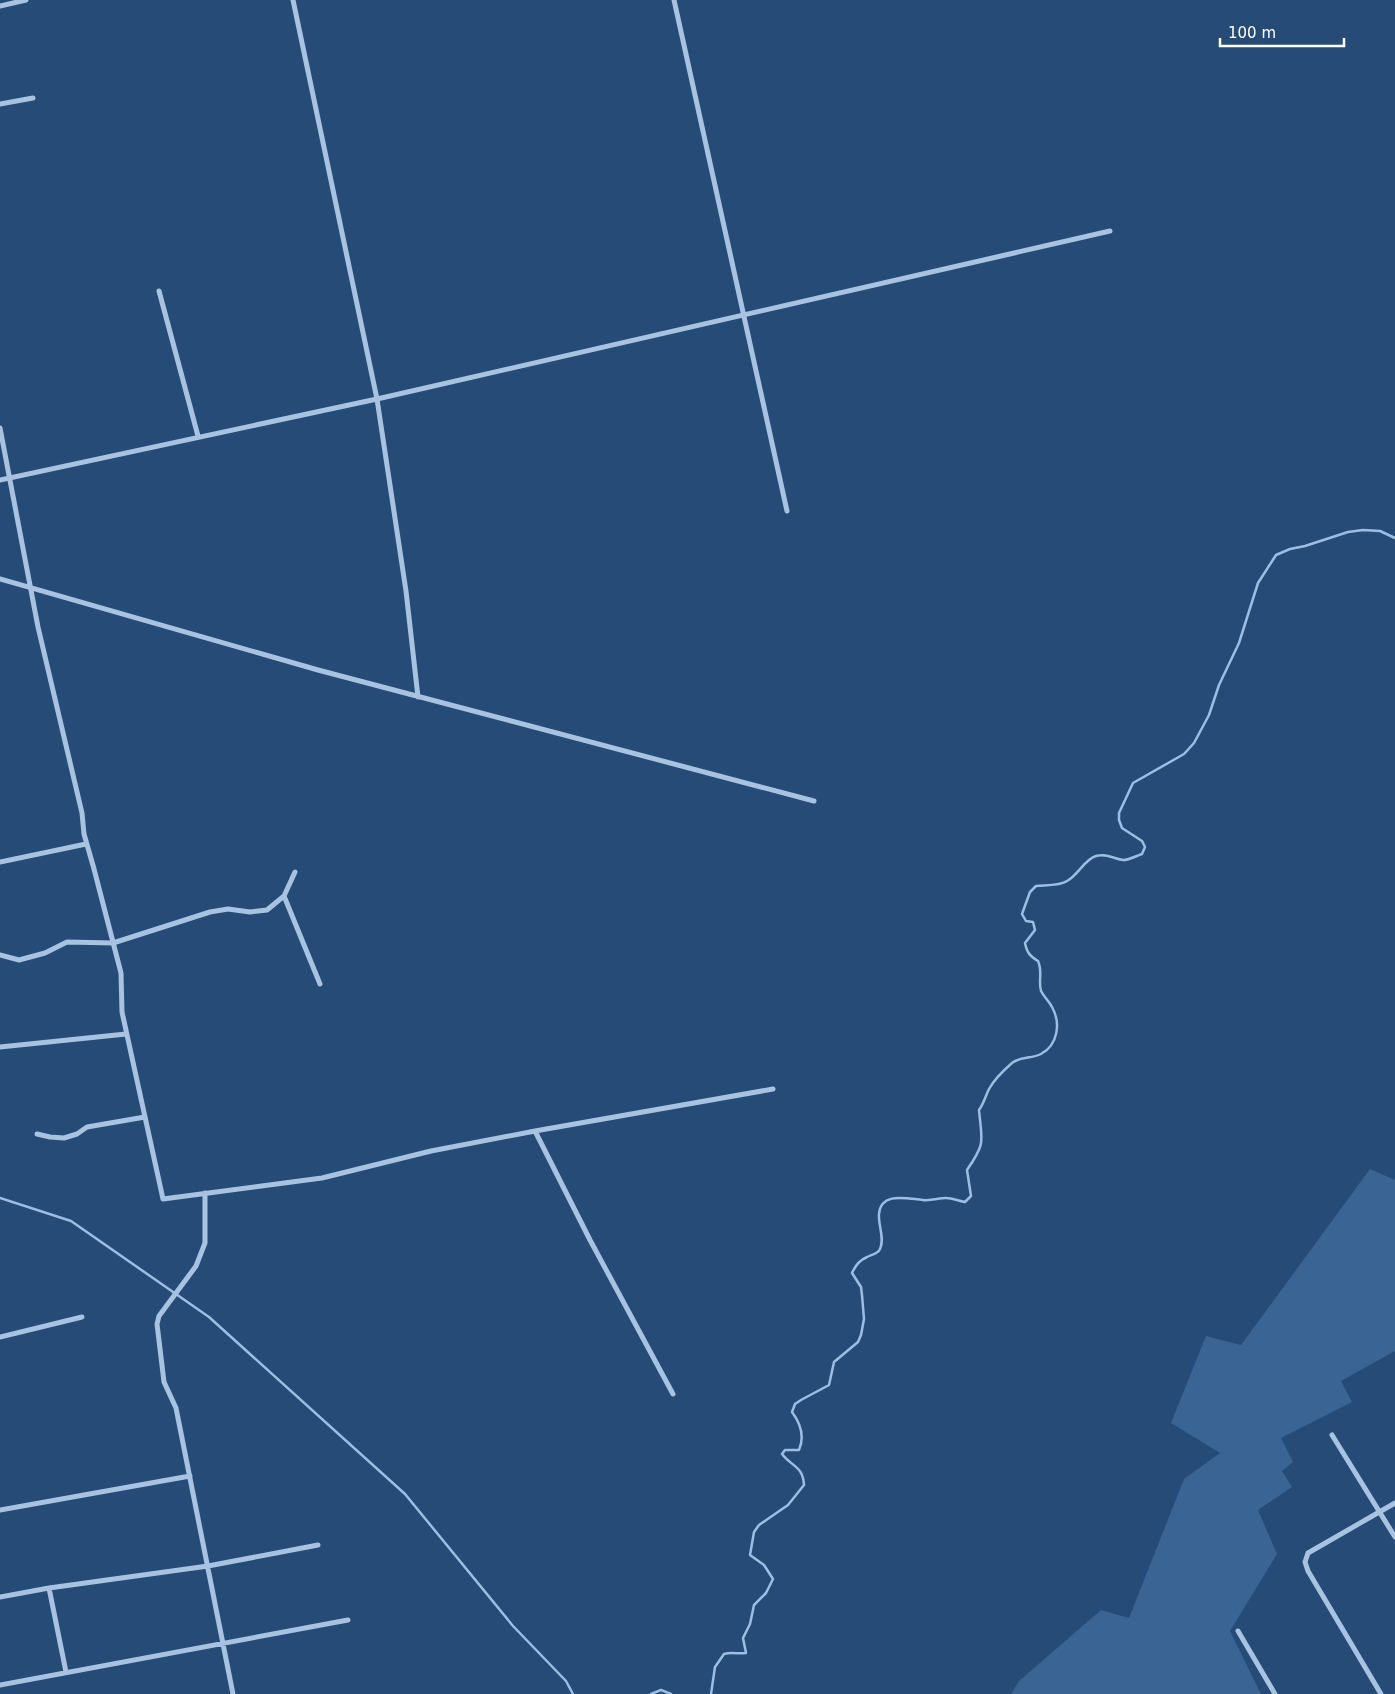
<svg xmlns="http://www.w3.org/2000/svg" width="1395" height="1694" font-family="'DejaVu Sans',sans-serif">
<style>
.green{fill:#3a6494}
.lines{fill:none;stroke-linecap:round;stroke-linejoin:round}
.stream{stroke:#9cbee3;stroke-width:2.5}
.minor{stroke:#a8c3e2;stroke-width:5}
</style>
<rect width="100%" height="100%" fill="#264b77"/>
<path class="green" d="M1370,1169L1395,1180V1351L1341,1381L1352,1402L1281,1438L1293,1462L1282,1471L1292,1487L1258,1510L1277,1554L1230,1631L1261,1694H1011L1019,1681L1101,1610L1129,1618L1184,1479L1220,1453L1171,1423L1206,1336L1241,1345Z"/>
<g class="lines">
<path class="stream" d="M0,1198L71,1221L209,1317L405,1494L513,1626L566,1681L573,1694
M651,1694L661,1690L671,1694
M711,1694L715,1667L724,1654C731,1652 738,1654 746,1653L743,1638L750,1624L754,1605L766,1593L773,1579L764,1565L750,1555L754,1532L759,1525L788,1505L804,1485C803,1466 792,1467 782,1454L785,1450H799C805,1436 801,1424 792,1412L795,1404L801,1400L829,1385L834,1362L858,1342L861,1335L864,1319L862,1295L861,1287L852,1273C855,1266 860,1260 867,1257C872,1254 877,1255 880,1249C885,1239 878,1225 879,1214C881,1191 908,1199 923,1200C931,1201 939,1198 946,1198C952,1198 959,1201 965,1202L971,1196L967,1170C986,1142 982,1143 979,1110C984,1103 985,1097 989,1089C994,1080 1004,1070 1012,1063C1021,1056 1031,1059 1041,1054C1058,1045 1061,1023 1052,1007C1049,1001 1044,997 1041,991C1038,981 1043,972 1038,961C1030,956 1027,953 1025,943L1035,930L1033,922L1026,921L1022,914L1030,892L1036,886C1045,885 1060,886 1067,881C1078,875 1085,859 1096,856C1108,853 1113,859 1123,860C1129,860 1136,856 1142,854L1145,847L1142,841L1122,828L1119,820V813L1133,783L1184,754L1194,743L1209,715L1219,685L1239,643L1258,583L1276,555L1290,549L1305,546L1348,532L1363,530L1380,531L1395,538"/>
<path class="minor" d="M293,0L377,399L406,591L418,697
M674,0L787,511
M0,6L26,0
M0,104L33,98
M159,291L198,436
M0,428L38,627L82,813L84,834L94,869L121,973L122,1012L163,1199L322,1178L431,1151L535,1131L773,1089
M0,480L377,399L1110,231
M0,579L318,670L814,801
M0,862L86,844
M284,896L320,984
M0,955L19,960L45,953L67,942L113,943L210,912L228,909L250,912L267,910L284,896L295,872
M0,1047L126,1034
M535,1131L590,1240L673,1394
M37,1134L50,1137L64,1138L77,1134L87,1127L145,1117
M205,1193V1243L196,1266L159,1316L157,1324L164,1382L176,1408L233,1694
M0,1337L82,1317
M1332,1435L1395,1537
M0,1510L190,1476
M0,1597L49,1588
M1238,1631L1275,1694
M66,1672L49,1588L208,1566L318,1545
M0,1685L348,1620
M1381,1694L1308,1571L1305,1562L1308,1553L1395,1503"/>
</g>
<path d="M1220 38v8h124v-8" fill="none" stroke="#ffffff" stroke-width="2.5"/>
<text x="1228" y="38" font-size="15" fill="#ffffff" stroke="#264b77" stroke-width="4" paint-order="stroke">100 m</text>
</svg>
